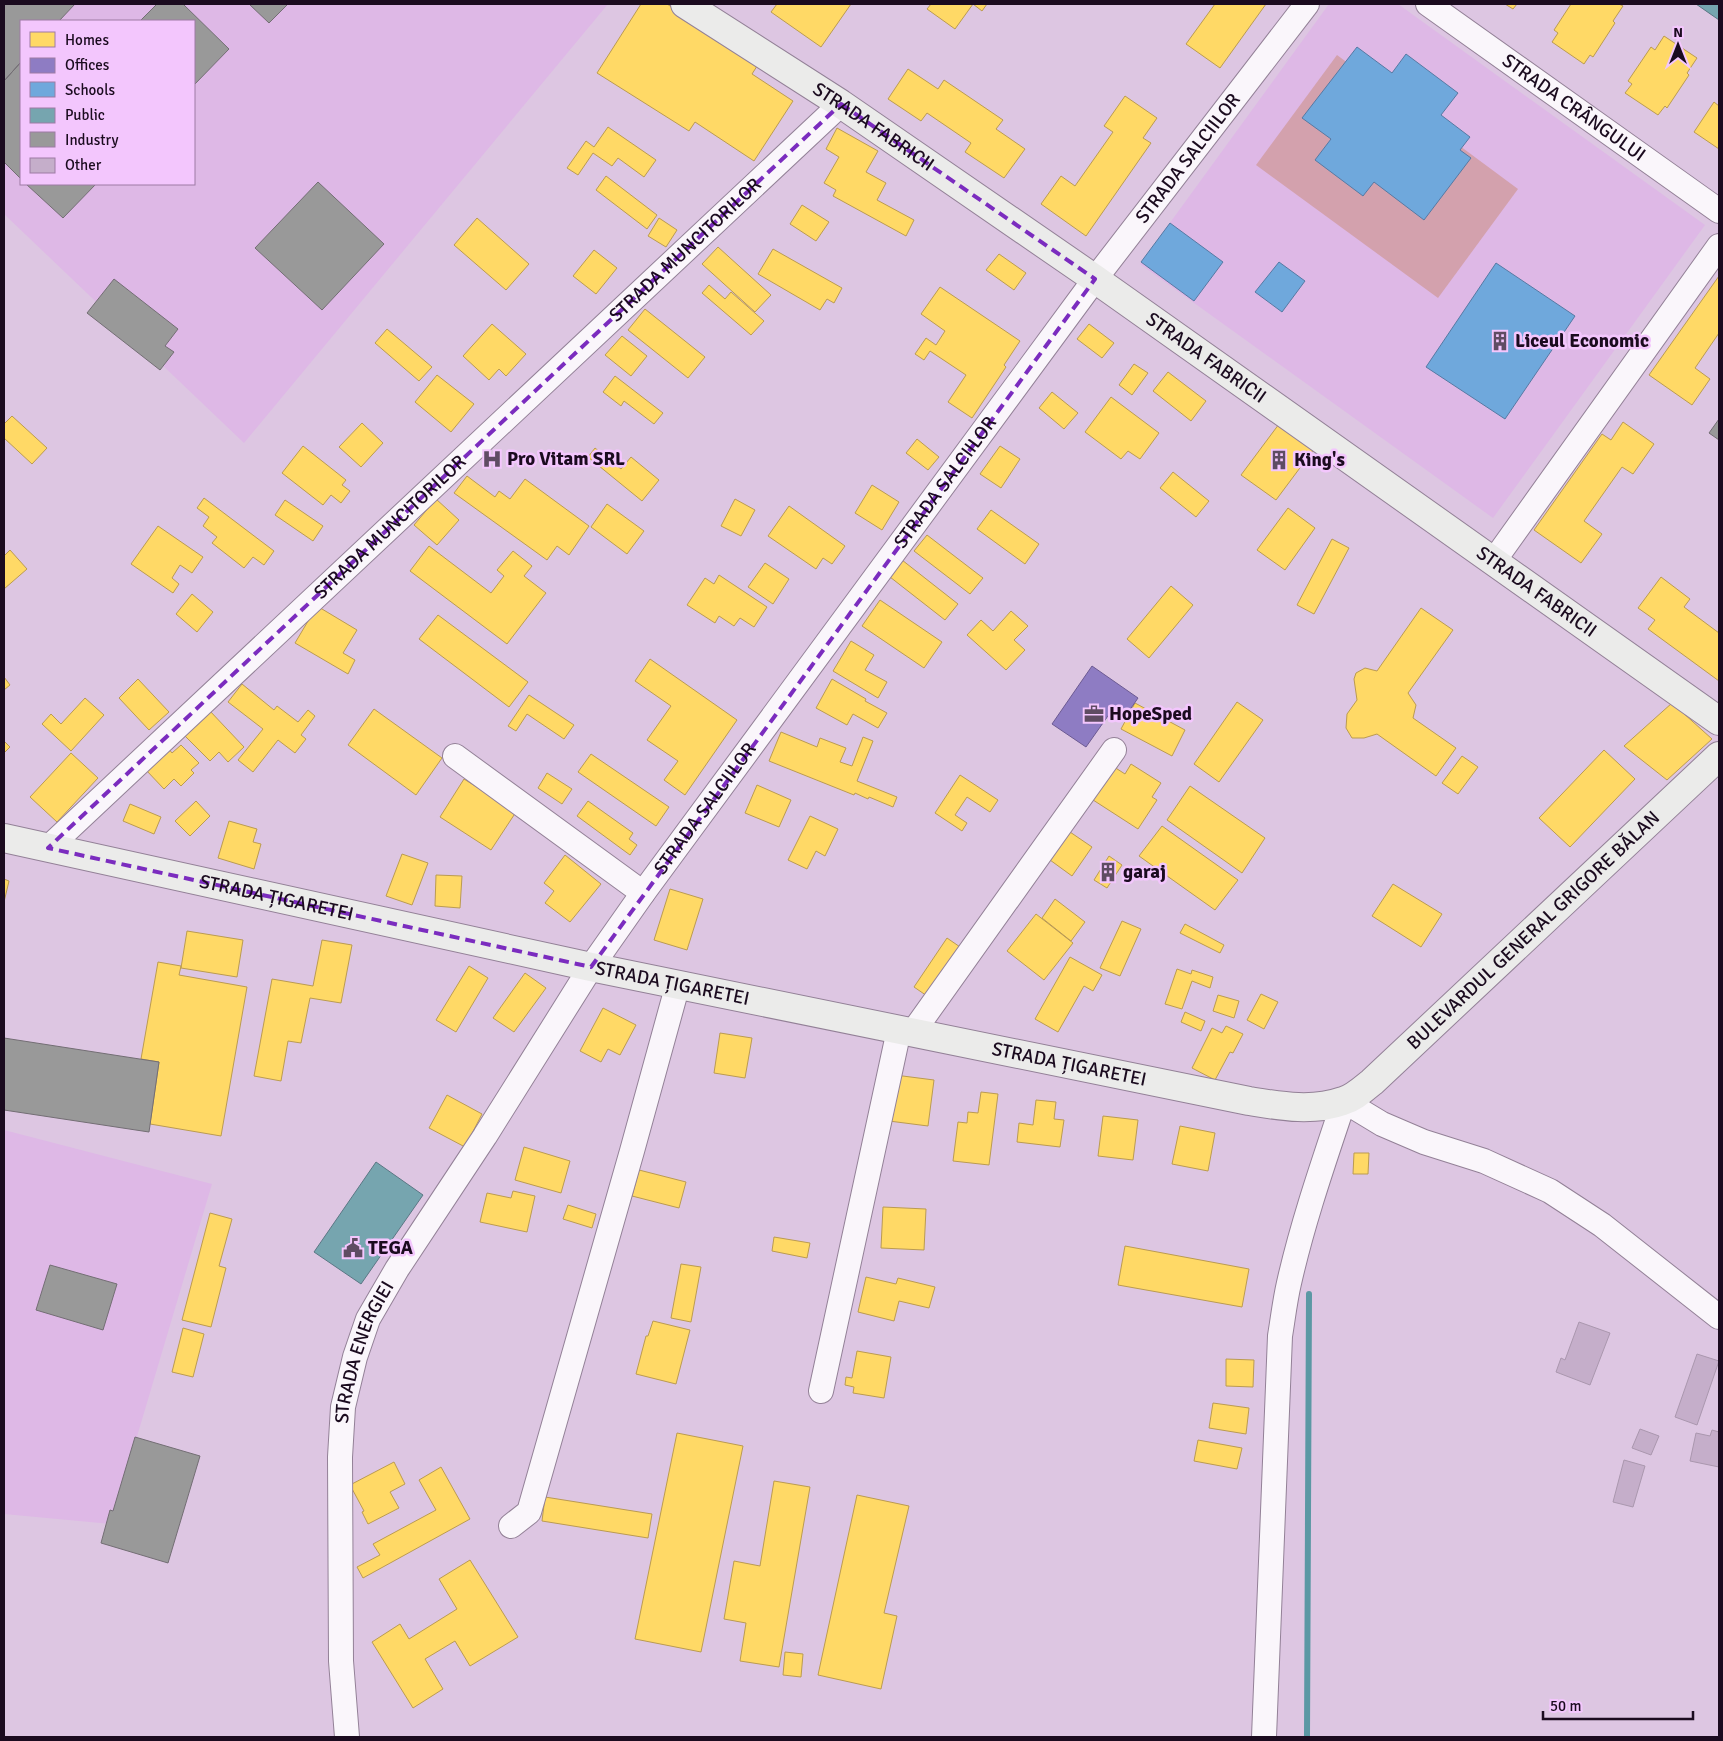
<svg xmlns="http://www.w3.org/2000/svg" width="1723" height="1741" font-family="Signika,sans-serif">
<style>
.built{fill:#deb8e6;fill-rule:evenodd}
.green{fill:#d3a1ad}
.homes{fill:#ffd966;stroke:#bb9b51}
.offices{fill:#8e7cc3;stroke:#6c5a92}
.schools{fill:#6fa8dc;stroke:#5679a3}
.public{fill:#76a5af;stroke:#5b7784}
.industry{fill:#999;stroke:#736e74}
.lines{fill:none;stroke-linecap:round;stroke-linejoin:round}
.stream{stroke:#5b98a4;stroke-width:6}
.building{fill:#c5aeca;stroke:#aa97ae}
.street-casing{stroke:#938197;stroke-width:26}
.secondary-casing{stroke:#938197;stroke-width:30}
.street{stroke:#faf6fb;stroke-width:24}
.secondary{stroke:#ebebea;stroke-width:28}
.marked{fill:none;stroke:#7b2cbf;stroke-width:4;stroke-dasharray:10 6;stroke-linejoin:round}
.labels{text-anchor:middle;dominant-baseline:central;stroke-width:5;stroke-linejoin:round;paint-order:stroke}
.street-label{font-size:19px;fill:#1b0b1f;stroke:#f3c6fd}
.poi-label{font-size:19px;font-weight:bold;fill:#1b0b1f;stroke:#f3c6fd;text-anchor:start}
</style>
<rect width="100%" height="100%" fill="#ddc6e2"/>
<path class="built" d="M4,4H608L244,443L4,214ZM21,21H194V184H21Z
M1329,4H1398L1705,225L1493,518L1140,264Z
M4,1130L212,1184L111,1524L4,1514Z"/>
<path class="green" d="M1337,55L1518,189L1438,298L1256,165Z"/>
<path class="homes" d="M641,4H667L759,63L752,74L793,101L754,161L695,122L689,131L597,73Z
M777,4H851L821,47L771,12Z
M931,4H987L982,11L973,4L955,29L927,9Z
M1215,4H1266L1220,68L1186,44Z
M1505,4H1517L1513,9Z
M1571,4H1619L1623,6L1613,21L1615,23L1593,57L1590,55L1584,64L1552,42L1558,33L1554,30Z
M1664,36L1697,58L1687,73L1689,75L1667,108L1665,106L1658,115L1625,93L1632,84L1628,81L1651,47L1655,50Z
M908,69L938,89L944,80L1003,120L996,129L1025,149L1004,178L965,152L971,143L927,113L921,121L888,99Z
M1125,96L1157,118L1143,138L1151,143L1086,236L1041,204L1061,176L1075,186L1113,132L1104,126Z
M1714,102L1719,106V149L1694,132Z
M608,127L656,160L644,177L618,158L612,166L593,153L578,175L567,168L586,141L594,147Z
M837,128L878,151L866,172L886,183L877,200L914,220L906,236L833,196L836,190L824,183L839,157L826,149Z
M606,176L657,215L647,229L596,190Z
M802,205L829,222L816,241L790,224Z
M477,218L529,264L506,290L454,245Z
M659,218L677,230L666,247L648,236Z
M718,247L771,295L755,312L702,264Z
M773,249L842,288L834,303L827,299L820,310L758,274Z
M594,250L617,268L596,294L573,276Z
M999,254L1026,273L1014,290L986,270Z
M1719,276V333L1695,368L1710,379L1692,405L1649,375Z
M709,285L725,299L731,292L764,321L751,335L702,293Z
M940,287L1020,341L1004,365L1006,367L972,418L948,402L966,375L930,351L924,360L915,354L926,338L936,345L945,331L921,314Z
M645,309L705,357L688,378L628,330Z
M492,324L526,354L506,376L499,369L489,380L463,356Z
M1089,324L1114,343L1102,358L1077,339Z
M387,329L432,367L419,381L375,343Z
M622,336L647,356L631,376L605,355Z
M1134,364L1148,373L1132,395L1119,385Z
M1168,372L1206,401L1191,421L1153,391Z
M437,375L474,404L451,432L415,402Z
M615,376L663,413L654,424L624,401L621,406L603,392Z
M1052,392L1078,413L1064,429L1039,408Z
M1111,397L1159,433L1140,459L1128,451L1121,459L1085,432Z
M12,416L47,448L32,464L4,438V424Z
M1282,420L1317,445L1276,500L1241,475Z
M1623,422L1654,444L1633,474L1622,467L1584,521L1602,534L1581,563L1534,530L1602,434L1611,440Z
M362,423L383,443L361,467L339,447Z
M917,439L939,457L928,470L906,453Z
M303,446L346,480L342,485L350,491L341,503L331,495L323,505L282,473Z
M1000,446L1020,459L1001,488L980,474Z
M595,448L621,469L631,457L659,480L642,501L588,457Z
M1173,472L1209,501L1196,517L1160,488Z
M467,476L495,497L499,491L510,499L525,479L589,526L569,555L557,546L547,560L454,493Z
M872,485L899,502L882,530L855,513Z
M204,498L274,551L264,565L253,557L244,568L212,543L217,537L203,526L209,517L197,508Z
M436,499L459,520L437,545L414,525Z
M735,499L755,510L741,536L721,526Z
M285,500L323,526L313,541L275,515Z
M607,504L644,531L627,554L591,527Z
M789,506L845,546L832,564L823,558L816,569L768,536Z
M1288,508L1315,528L1285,570L1257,550Z
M991,510L1039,544L1025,564L977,529Z
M158,526L203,557L192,573L180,565L172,578L179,584L173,593L131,564Z
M927,535L983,578L970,594L914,551Z
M1332,539L1349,548L1314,614L1297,605Z
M429,546L491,593L504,576L497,570L513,551L532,566L524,576L546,593L507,644L410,571Z
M10,550L27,569L4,589V556Z
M902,560L958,604L945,620L890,577Z
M765,563L789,579L773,604L748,587Z
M719,575L767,607L754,627L740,618L734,626L719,616L715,623L687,605L705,578L714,584Z
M1661,577L1690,599L1684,607L1719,633V681L1648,629L1655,620L1638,608Z
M1171,586L1193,605L1149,658L1127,639Z
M192,594L213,612L197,632L176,614Z
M880,600L942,642L924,668L862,626Z
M317,606L357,630L343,653L355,660L348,674L295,643Z
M1421,608L1453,630L1408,693L1416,705L1413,718L1456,748L1436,776L1377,734L1364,738H1352L1346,728L1347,714L1357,700L1354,679L1356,673L1365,668L1377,671Z
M1011,611L1028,626L1014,640L1025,650L1006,670L967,635L981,620L993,631Z
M438,615L528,682L509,707L419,639Z
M851,641L874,655L865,670L887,682L878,698L833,671Z
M650,659L737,720L685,795L664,780L678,761L647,740L671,706L635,681Z
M4,677L10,685L4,690Z
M138,679L169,712L149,730L119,698Z
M832,679L866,699L865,701L887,713L878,728L853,714L847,725L816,708Z
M242,684L274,710L277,706L298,722L308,710L315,716L301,735L306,739L295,753L278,740L253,772L238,760L263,729L228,702Z
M529,695L574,725L564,739L527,714L516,731L508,726Z
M85,698L104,715L71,751L42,724L51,714L61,724Z
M1237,702L1263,720L1219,782L1194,764Z
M1135,703L1185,730L1172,756L1121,729Z
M1672,703L1712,739L1667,780L1624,746Z
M374,709L442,758L416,795L348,745Z
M209,710L244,747L228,762L219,752L210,761L183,734Z
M781,732L817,747L820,738L846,748L840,762L852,766L863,737L873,741L857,781L897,797L893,807L869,797L868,799L855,793L854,795L769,761Z
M4,741L10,747L4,753Z
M181,745L199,763L191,770L194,773L181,786L174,779L164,789L146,770L168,748L172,753Z
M1604,750L1635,779L1570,847L1539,818Z
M71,753L98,778L57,822L30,797Z
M591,754L669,807L656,826L578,772Z
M1462,756L1478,767L1458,794L1442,783Z
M1131,764L1161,783L1152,797L1157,800L1138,829L1090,798L1111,765L1125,774Z
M547,773L572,789L562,804L538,788Z
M960,775L998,800L990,812L967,797L955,815L967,823L962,831L935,813Z
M464,779L516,812L491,850L440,817Z
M757,785L791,800L779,827L745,813Z
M1190,786L1265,838L1242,873L1167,820Z
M196,801L210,816L190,836L175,821Z
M588,801L633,833L629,839L637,845L630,855L577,816Z
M130,804L161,817L154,834L123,821Z
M810,816L838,829L825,856L816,851L807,869L788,860Z
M229,821L257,829L253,842L261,844L254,869L218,858Z
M1162,826L1238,880L1215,910L1139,856Z
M1070,832L1092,847L1072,876L1050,860Z
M402,854L428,863L412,905L386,896Z
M565,855L601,884L570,922L545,903L554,891L544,883Z
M1109,856L1122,865L1107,888L1094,880Z
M436,875L462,876L460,908L435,906Z
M4,879L9,881L4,902Z
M1393,884L1442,914L1421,947L1372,916Z
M670,889L703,899L687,950L654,940Z
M1055,899L1085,922L1071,941L1042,918Z
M1036,914L1073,943L1044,980L1007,951Z
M1122,921L1141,929L1120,976L1100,968Z
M1185,924L1224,945L1220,953L1180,933Z
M187,931L243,940L237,977L181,968Z
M947,938L963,949L930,998L914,987Z
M322,940L352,945L341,1003L310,998L301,1043L288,1041L281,1081L254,1076L272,979L313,986Z
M1070,957L1102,975L1093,991L1084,986L1058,1032L1035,1019Z
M158,962L181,966L179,975L247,987L221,1136L150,1124L159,1062L141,1059Z
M469,966L488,978L456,1032L436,1020Z
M1177,969L1191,974L1192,970L1213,977L1210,988L1192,981L1182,1009L1165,1004Z
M525,973L546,988L514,1032L493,1018Z
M1261,994L1278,1002L1264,1029L1247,1020Z
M1218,995L1239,1001L1234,1018L1213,1011Z
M603,1008L636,1025L620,1055L608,1049L601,1062L580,1051Z
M1185,1012L1205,1021L1201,1031L1181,1022Z
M1226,1026L1243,1034L1233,1053L1230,1052L1215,1080L1192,1068L1212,1028L1222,1033Z
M720,1033L752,1038L745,1078L714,1073Z
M895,1075L934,1080L928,1126L889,1121Z
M981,1092L998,1094L989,1165L953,1161L958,1122L967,1123L968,1112L978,1113Z
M447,1095L482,1114L465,1147L429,1128Z
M1036,1100L1056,1102L1054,1119L1064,1120L1060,1147L1017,1142L1019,1123L1033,1125Z
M1103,1116L1138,1120L1133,1160L1098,1156Z
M1180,1126L1215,1133L1208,1171L1172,1164Z
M524,1147L570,1161L561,1193L515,1180Z
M1354,1153H1369L1368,1174H1353Z
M639,1170L686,1182L679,1208L632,1196Z
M513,1191L535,1196L527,1232L480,1222L487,1193L511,1198Z
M568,1205L596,1214L592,1228L563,1219Z
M883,1207L926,1209L924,1250L881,1248Z
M210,1213L232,1219L219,1266L226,1268L211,1327L182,1320Z
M774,1237L810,1243L807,1258L772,1251Z
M1125,1246L1249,1269L1242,1307L1118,1285Z
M681,1264L701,1267L691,1322L671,1318Z
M866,1277L896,1284L898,1278L935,1287L929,1308L899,1301L894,1321L858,1312Z
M653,1321L690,1330L676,1384L636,1374L646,1336H648Z
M183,1328L204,1334L193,1377L172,1372Z
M857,1351L891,1357L884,1398L853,1393L854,1387L845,1385L846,1377L852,1378Z
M1226,1359L1254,1360L1253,1387L1226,1386Z
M1213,1403L1249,1408L1246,1434L1209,1428Z
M677,1433L743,1446L701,1652L635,1639Z
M1198,1440L1242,1448L1237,1469L1194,1461Z
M394,1462L405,1484L390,1492L399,1508L368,1524L362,1512L364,1511L350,1485Z
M441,1467L470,1519L363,1578L357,1567L380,1555L373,1544L436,1510L419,1480Z
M774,1481L810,1487L779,1667L740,1661L746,1623L724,1619L734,1561L760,1566Z
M857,1495L909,1506L884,1613L897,1616L881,1689L818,1675Z
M545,1497L652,1514L648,1538L542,1521Z
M470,1560L518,1637L470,1666L455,1641L425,1659L443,1689L413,1708L372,1642L400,1624L409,1639L457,1609L439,1579Z
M785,1652L803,1654L801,1677L783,1675Z"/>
<path class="offices" d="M1092,666L1138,698L1127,714L1115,706L1086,747L1052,724Z"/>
<path class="schools" d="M1357,47L1392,73L1406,54L1458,93L1441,115L1470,137L1460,150L1471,158L1424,220L1374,182L1363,196L1315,160L1331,139L1302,118Z
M1170,223L1223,262L1194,301L1141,262Z
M1279,262L1305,281L1282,312L1255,292Z
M1496,263L1575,316L1505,419L1426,367Z"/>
<path class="public" d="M1696,4H1719V20Z
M376,1162L423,1195L361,1284L314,1252Z"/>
<path class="industry" d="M4,4H75L59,21H21V62L4,81Z
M157,4H183L229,49L194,85V21H140Z
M249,4H288L269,23Z
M21,62V179L4,162V81Z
M318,182L384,244L322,310L255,248Z
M26,184H96L63,218Z
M114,279L178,329L165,346L174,352L160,370L87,313Z
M1719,419V440L1709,433Z
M4,1038L159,1062L149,1132L4,1110Z
M50,1265L117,1284L103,1330L36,1310Z
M135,1437L200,1456L168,1563L101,1543L110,1510L113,1511Z"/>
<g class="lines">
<path class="stream" d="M1307,1737L1309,1294"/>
</g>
<path class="building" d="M1579,1322L1610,1333L1590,1385L1556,1372L1561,1358L1565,1360Z
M1697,1354L1719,1361L1697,1425L1675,1417Z
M1640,1429L1659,1436L1651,1455L1632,1448Z
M1712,1430L1719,1432V1467L1690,1461L1696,1433L1710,1436Z
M1624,1460L1645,1466L1633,1507L1613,1502Z"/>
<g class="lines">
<defs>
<g id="street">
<path id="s1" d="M1428,4L1719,211"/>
<path d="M1493,562L1719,246"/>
<path d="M455,756L643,893"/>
<path id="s2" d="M48,848L841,104"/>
<path d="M913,1032L1114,750"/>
<path d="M821,1391L899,1030"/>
<path d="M511,1526L529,1512L632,1151L678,984"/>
<path id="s3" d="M347,1737L341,1661L340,1457L343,1407L355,1357L368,1319L397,1269L485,1136L591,967L643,893L1095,279L1307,4"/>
<path d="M1264,1737L1280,1336C1283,1318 1285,1300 1289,1283C1303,1221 1324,1161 1344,1101L1382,1124L1424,1142L1484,1161L1550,1191L1602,1225L1719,1317"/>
</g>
<g id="secondary">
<path id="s4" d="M685,4L841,104L1095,279L1719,721"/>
<path id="s5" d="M4,838L591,967L1249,1101C1280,1106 1312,1112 1343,1101C1354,1098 1363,1089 1372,1082L1719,756"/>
</g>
</defs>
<use href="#street" class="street-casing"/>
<use href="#secondary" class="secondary-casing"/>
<use href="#street" class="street"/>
<use href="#secondary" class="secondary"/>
</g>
<path class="marked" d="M841,104L1095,279L591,967L48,848Z"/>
<defs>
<symbol id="building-bare" viewBox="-9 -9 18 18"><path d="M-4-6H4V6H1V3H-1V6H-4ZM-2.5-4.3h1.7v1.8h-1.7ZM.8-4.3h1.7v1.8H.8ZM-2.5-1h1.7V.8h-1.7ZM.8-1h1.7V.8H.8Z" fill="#5f4c63" stroke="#f3c6fd" stroke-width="2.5" paint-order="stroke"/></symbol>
<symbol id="hospital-bare" viewBox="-9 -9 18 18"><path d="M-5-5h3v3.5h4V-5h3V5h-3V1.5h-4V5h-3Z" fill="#5f4c63" stroke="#f3c6fd" stroke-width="2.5" paint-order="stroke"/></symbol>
<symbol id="office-bare" viewBox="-9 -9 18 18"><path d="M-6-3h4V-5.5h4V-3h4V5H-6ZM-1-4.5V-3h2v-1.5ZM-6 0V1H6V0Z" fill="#5f4c63" stroke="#f3c6fd" stroke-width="2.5" paint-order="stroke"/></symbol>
<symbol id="civic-bare" viewBox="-9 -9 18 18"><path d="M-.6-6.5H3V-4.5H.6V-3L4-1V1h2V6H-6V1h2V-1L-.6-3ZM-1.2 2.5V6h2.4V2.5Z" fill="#5f4c63" stroke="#f3c6fd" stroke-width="2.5" paint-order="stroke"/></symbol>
</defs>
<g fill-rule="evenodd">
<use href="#building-bare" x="1486" y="327" width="28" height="28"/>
<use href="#hospital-bare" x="478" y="445" width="28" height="28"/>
<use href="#building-bare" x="1265" y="446" width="28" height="28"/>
<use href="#office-bare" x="1080" y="700" width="28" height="28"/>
<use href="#building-bare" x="1094" y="858" width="28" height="28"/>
<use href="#civic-bare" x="339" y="1234" width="28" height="28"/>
</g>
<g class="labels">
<g class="street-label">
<text stroke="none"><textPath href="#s1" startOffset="179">STRADA CRÂNGULUI</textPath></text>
<text stroke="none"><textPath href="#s4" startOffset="225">STRADA FABRICII</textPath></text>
<text stroke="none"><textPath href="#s3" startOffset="1844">STRADA SALCIILOR</textPath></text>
<text stroke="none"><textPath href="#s2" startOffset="874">STRADA MUNCITORILOR</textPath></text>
<text stroke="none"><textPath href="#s4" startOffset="630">STRADA FABRICII</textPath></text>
<text stroke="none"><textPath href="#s3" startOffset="1439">STRADA SALCIILOR</textPath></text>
<text stroke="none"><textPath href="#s2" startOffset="469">STRADA MUNCITORILOR</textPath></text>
<text stroke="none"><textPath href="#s4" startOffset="1035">STRADA FABRICII</textPath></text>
<text stroke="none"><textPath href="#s3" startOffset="1034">STRADA SALCIILOR</textPath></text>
<text stroke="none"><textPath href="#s5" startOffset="279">STRADA ȚIGARETEI</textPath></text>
<text stroke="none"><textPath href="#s5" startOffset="1624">BULEVARDUL GENERAL GRIGORE BĂLAN</textPath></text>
<text stroke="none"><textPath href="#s5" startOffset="684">STRADA ȚIGARETEI</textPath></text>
<text stroke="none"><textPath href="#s5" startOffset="1089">STRADA ȚIGARETEI</textPath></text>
<text stroke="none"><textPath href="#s3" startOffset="389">STRADA ENERGIEI</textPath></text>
</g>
<g class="poi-label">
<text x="1515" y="341">Liceul Economic</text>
<text x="507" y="459">Pro Vitam SRL</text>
<text x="1294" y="460">King's</text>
<text x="1109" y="714">HopeSped</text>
<text x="1123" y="872">garaj</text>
<text x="368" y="1248">TEGA</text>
</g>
</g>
<rect width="1723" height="1741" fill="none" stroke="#1b0b1f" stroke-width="10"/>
<rect x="20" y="20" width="175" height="165" fill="#f3c6fd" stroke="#9d7ba4"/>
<rect x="30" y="32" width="25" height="15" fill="#ffd966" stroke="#9d7ba4"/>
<text x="65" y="45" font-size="15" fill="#1b0b1f">Homes</text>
<rect x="30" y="58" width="25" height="15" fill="#8e7cc3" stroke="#9d7ba4"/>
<text x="65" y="70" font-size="15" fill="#1b0b1f">Offices</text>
<rect x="30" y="82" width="25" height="15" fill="#6fa8dc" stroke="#9d7ba4"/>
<text x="65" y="95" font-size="15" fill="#1b0b1f">Schools</text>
<rect x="30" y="108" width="25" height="15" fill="#76a5af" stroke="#9d7ba4"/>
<text x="65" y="120" font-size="15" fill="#1b0b1f">Public</text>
<rect x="30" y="132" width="25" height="15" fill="#999999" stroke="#9d7ba4"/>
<text x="65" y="145" font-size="15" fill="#1b0b1f">Industry</text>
<rect x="30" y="158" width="25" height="15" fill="#c5aeca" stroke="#9d7ba4"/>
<text x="65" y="170" font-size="15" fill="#1b0b1f">Other</text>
<g transform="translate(1678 45)" stroke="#f3c6fd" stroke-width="4" paint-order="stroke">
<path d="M0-4L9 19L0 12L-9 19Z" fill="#1b0b1f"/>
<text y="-8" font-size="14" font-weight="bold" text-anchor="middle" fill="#1b0b1f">N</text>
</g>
<path d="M1543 1711v8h150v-8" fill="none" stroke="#1b0b1f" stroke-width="2.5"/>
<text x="1550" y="1711" font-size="15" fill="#1b0b1f" stroke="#f3c6fd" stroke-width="4" paint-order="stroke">50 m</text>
</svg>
